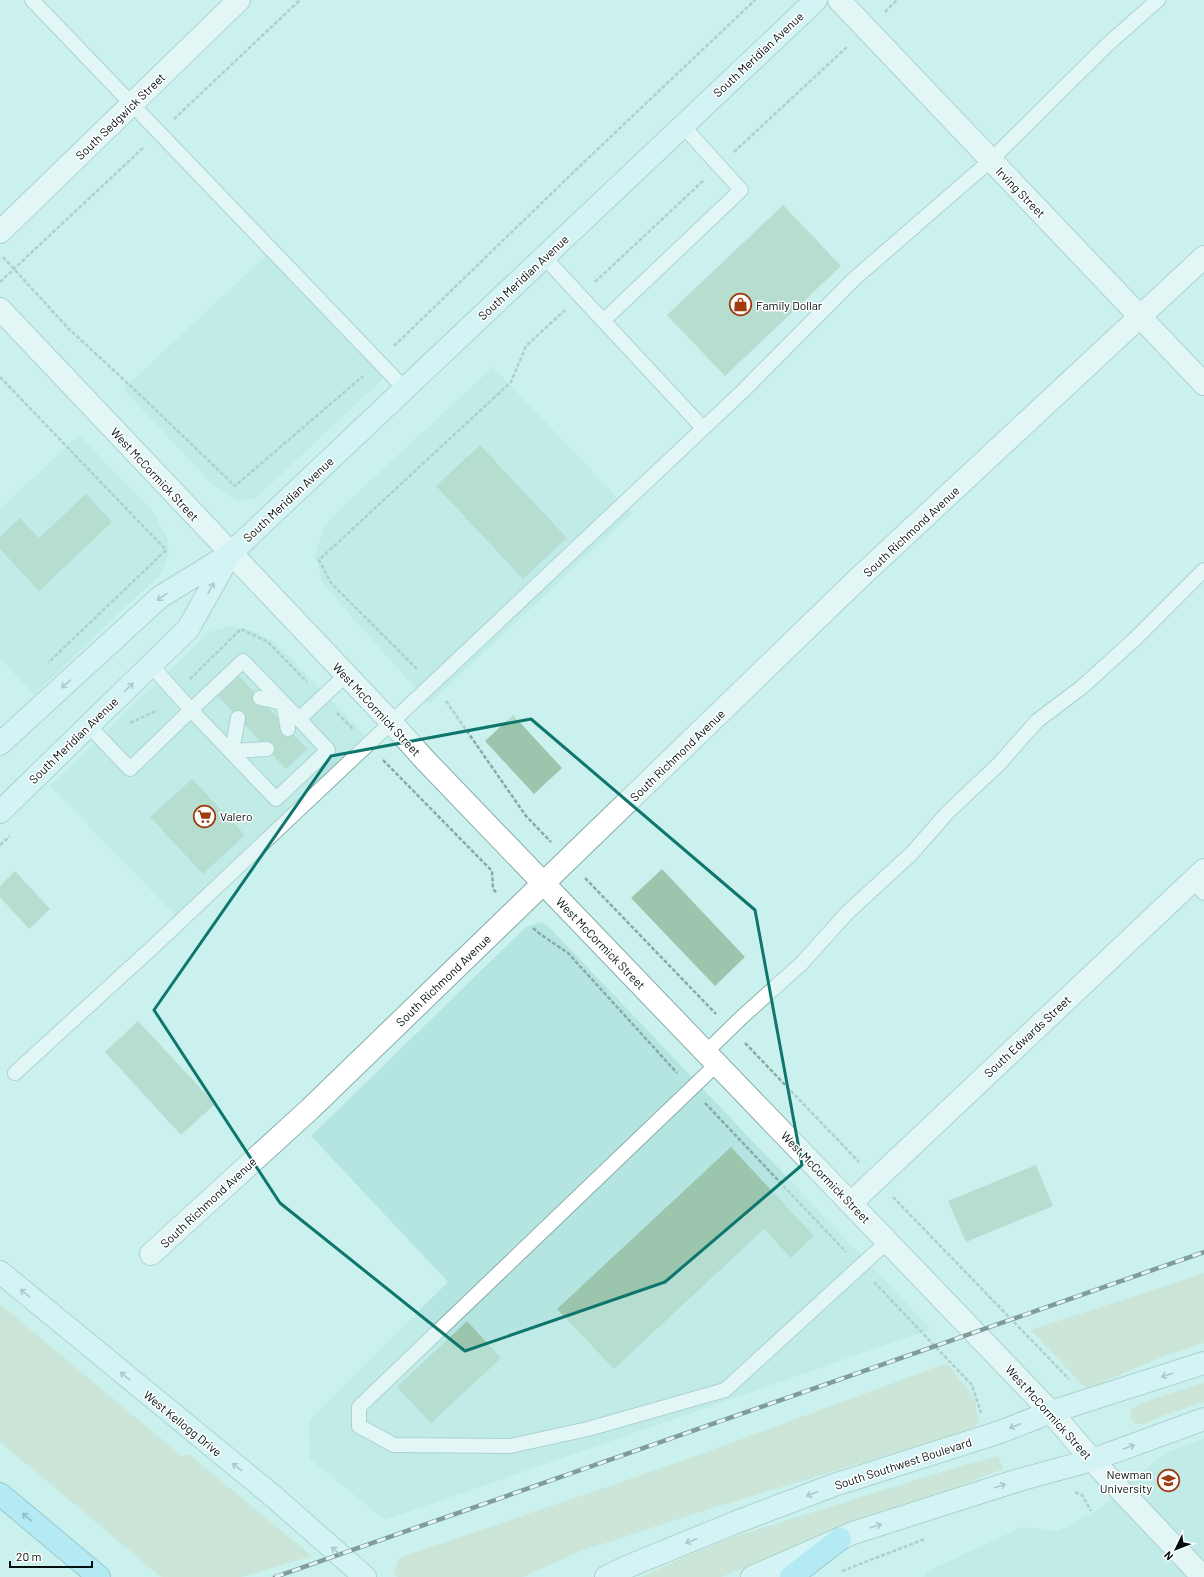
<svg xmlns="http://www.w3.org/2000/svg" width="1204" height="1577" font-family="Barlow,sans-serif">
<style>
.built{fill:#b4e5e1}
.green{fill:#cddac1}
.building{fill:#9cc5ae}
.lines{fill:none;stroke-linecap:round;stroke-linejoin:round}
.service-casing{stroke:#88adaa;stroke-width:16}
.minor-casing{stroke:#88adaa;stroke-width:24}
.tertiary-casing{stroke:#88adaa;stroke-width:24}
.secondary-casing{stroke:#88adaa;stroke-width:24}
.motorway-casing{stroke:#6498a8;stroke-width:24}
.path{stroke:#8aa9a6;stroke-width:2.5;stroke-dasharray:4 2;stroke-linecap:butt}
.service{stroke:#fff;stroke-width:14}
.minor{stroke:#fff;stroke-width:22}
.tertiary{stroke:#fff;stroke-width:22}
.secondary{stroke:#e0f6fe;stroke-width:22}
.motorway{stroke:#98e2fa;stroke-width:22}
.rail-casing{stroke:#253635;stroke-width:4.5}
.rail{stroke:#fff;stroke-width:3;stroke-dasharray:9;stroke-linecap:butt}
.oneway{stroke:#889a9e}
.oneway2{stroke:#558490}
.marked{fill:none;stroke:#0f766e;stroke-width:3;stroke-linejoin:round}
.labels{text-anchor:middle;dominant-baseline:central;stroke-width:3;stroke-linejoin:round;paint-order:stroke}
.street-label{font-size:12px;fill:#03100f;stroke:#fff}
.poi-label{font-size:12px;fill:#03100f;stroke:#fff;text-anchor:start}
</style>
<rect width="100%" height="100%" fill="#caf1ed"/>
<path class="built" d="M272,250L388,374L255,499L237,500L214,486L123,389Z
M493,367L632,513L429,704L324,585L315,556L324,526L344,505Z
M79,435L153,512L167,537L169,554L161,573L34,695L0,658V509Z
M232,626L258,633L277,644L370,741L184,924L50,786L209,632Z
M542,922L552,930L931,1329L385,1520L310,1459L309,1420L448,1282L311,1136L526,927Z
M1204,1439V1577H924L926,1572L1022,1527L1058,1531L1098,1510L1165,1453Z"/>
<path class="green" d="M1204,1273V1343L1162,1357L1086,1389L1031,1330Z
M0,1304L182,1456L189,1454L312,1556L242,1577H161L0,1442Z
M947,1363L976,1400V1410L979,1419L975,1427L953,1435L703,1511L578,1552L523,1577H398L393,1575L399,1558L682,1461Z
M1204,1382V1402L1162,1416L1142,1425L1134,1423L1130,1417L1131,1410L1138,1404Z
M998,1456L1003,1469L721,1577H641L718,1542L948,1470Z"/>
<path class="building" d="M783,205L841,266L725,376L667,315Z
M480,445L567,538L523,579L436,486Z
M86,494L112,522L39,591L0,549V537L20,518L39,538Z
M238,675L307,749L286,769L217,695Z
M513,715L562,768L534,794L485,741Z
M192,779L245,835L203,874L150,817Z
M662,869L745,957L715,986L631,898Z
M15,871L50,909L29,929L0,897V886Z
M138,1021L215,1104L181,1135L105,1052Z
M731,1147L814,1236L791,1258L764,1229L614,1369L557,1309Z
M1036,1165L1053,1206L966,1242L948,1201Z
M467,1321L501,1358L431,1423L397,1387Z"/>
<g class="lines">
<defs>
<path id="service" d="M32,0L405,389
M544,257L703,428
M603,321L741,190L683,126
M260,698L283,703L288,729
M238,718L232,751L267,749
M299,719L328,750L276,799L191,710L243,661L299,719L346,675
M89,726L130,769L191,710L151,665
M1193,881L1204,893
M706,1052L742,1017L801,964L848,912L912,853L948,812L999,764L1037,721L1082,687L1136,638L1204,570
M717,1064L359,1407V1426L394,1445L510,1446L588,1429L725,1390L888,1241
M15,1073L154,946L744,390L854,279L991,160L1108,44L1158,0"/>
<path id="minor" d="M839,0L1204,384
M0,232L239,0
M851,1203L1204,870
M151,1254L310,1109L859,578L1204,257
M1092,1460L1203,1577"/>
<path id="tertiary" d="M0,309L391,722L425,760L1051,1412L1092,1460"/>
<path id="secondary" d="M0,744L160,597L230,554L816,0
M0,812L188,629L229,556
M0,1272L273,1496L365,1577
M606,1577L629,1566L734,1523L834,1485L1000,1432L1051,1412L1204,1363
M752,1577L853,1533L1019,1480L1092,1460L1204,1419"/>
<path id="motorway" d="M0,1494L99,1577
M791,1577L840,1539"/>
</defs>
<use href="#service" class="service-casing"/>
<use href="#minor" class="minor-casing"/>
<use href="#tertiary" class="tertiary-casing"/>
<use href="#secondary" class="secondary-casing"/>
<use href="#motorway" class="motorway-casing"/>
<path class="path" d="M885,12L897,0
M174,119L300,0
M734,152L848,46
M3,257L68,328L136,391L235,486L363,376
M0,282L144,147
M595,282L704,180
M394,346L582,164L755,0
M0,377L166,550L48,663
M417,669L331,583L319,560L511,382L526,346L565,310
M190,679L241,629L268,642L307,682
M446,701L526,816L551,842
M337,713L353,729
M130,723L158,710
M383,760L492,871L493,889L497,893
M0,845L10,836
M585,878L716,1014
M533,928L540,934L568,953L677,1073
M745,1043L859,1162
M705,1103L846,1252
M893,1197L1069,1379
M874,1282L972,1385L981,1413
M1075,1492L1082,1495L1091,1511
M842,1571L925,1539"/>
<use href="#service" class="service"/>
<use href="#minor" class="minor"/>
<use href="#tertiary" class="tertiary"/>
<use href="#secondary" class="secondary"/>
<use href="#motorway" class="motorway"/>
<defs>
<path id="rail" d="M275,1577L1204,1252"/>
</defs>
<use href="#rail" class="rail-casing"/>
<use href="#rail" class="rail"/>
</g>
<defs><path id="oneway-shaft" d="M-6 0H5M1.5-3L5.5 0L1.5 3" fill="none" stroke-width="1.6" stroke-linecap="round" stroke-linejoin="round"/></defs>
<g class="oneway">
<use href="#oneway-shaft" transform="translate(211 588) rotate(-61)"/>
<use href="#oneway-shaft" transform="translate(162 597) rotate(144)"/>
<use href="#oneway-shaft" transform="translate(66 684) rotate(138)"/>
<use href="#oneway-shaft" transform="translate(129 687) rotate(-44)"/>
<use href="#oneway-shaft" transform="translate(25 1293) rotate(-140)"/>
<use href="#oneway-shaft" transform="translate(1167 1375) rotate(162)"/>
<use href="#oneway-shaft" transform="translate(125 1376) rotate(-141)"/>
<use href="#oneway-shaft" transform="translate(1015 1426) rotate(159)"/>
<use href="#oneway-shaft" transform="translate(1129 1447) rotate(-20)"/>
<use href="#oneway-shaft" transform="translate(237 1467) rotate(-141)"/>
<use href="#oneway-shaft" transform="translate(1000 1486) rotate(-18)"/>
<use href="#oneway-shaft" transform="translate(812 1494) rotate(159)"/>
<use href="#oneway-shaft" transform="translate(876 1526) rotate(-18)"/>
<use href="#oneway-shaft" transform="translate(691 1541) rotate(158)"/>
<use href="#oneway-shaft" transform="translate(336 1551) rotate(-139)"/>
</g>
<use class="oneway2" href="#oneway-shaft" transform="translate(27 1517) rotate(-140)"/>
<path d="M0 0H1204V1577H0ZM531,719L755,910L802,1165L665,1282L465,1351L280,1203L154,1010L331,756Z" fill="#caf1ed" fill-opacity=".55" fill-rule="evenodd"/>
<path class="marked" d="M531,719L755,910L802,1165L665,1282L465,1351L280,1203L154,1010L331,756Z"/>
<defs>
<symbol id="shop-ring" viewBox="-11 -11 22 22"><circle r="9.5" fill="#fff" stroke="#a13b0f" stroke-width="1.5"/><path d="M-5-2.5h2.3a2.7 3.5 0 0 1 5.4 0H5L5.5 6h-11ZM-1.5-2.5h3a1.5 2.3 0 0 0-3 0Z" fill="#a13b0f"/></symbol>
<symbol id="supermarket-ring" viewBox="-11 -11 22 22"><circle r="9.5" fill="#fff" stroke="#a13b0f" stroke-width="1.5"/><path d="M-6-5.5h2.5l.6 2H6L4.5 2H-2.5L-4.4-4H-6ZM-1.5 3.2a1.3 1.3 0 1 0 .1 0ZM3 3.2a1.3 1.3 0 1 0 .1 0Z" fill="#a13b0f"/></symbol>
<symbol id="university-ring" viewBox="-11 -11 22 22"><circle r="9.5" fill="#fff" stroke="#a13b0f" stroke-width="1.5"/><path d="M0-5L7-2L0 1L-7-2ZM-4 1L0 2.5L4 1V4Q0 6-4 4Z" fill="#a13b0f"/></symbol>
</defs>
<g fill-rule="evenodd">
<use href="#shop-ring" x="728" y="292" width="25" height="25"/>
<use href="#supermarket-ring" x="192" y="804" width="25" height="25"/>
<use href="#university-ring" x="1156" y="1468" width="25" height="25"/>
</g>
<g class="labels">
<g class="street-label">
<text transform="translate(758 54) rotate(-43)">South Meridian Avenue</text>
<text transform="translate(120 116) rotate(-44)">South Sedgwick Street</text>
<text transform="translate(1021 192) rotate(46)">Irving Street</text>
<text transform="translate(523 277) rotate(-43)">South Meridian Avenue</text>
<text transform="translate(155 474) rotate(47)">West McCormick Street</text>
<text transform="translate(288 499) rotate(-43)">South Meridian Avenue</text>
<text transform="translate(911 531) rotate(-43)">South Richmond Avenue</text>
<text transform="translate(377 709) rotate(47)">West McCormick Street</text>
<text transform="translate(73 740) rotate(-44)">South Meridian Avenue</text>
<text transform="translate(677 755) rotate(-44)">South Richmond Avenue</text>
<text transform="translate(601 943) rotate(46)">West McCormick Street</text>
<text transform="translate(443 980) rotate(-44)">South Richmond Avenue</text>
<text transform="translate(1027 1036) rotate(-43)">South Edwards Street</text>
<text transform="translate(826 1177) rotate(46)">West McCormick Street</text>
<text transform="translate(208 1202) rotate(-43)">South Richmond Avenue</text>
<text transform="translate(1049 1412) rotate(48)">West McCormick Street</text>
<text transform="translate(183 1423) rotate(39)">West Kellogg Drive</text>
<text transform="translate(903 1463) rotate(-18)">South Southwest Boulevard</text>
</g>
<g class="poi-label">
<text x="756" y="305">Family Dollar</text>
<text x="220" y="816">Valero</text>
<text x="1152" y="1474" text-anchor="end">Newman<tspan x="1152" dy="14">University</tspan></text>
</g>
</g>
<g transform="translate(1176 1549) rotate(227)" stroke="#ffffff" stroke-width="3" paint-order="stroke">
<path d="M0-3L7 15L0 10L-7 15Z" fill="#03100f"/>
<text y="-6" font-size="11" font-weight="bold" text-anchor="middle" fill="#03100f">N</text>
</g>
<path d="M10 1561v6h82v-6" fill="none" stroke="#03100f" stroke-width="2"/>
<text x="16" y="1561" font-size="12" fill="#03100f" stroke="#ffffff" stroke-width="3" paint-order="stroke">20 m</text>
</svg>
